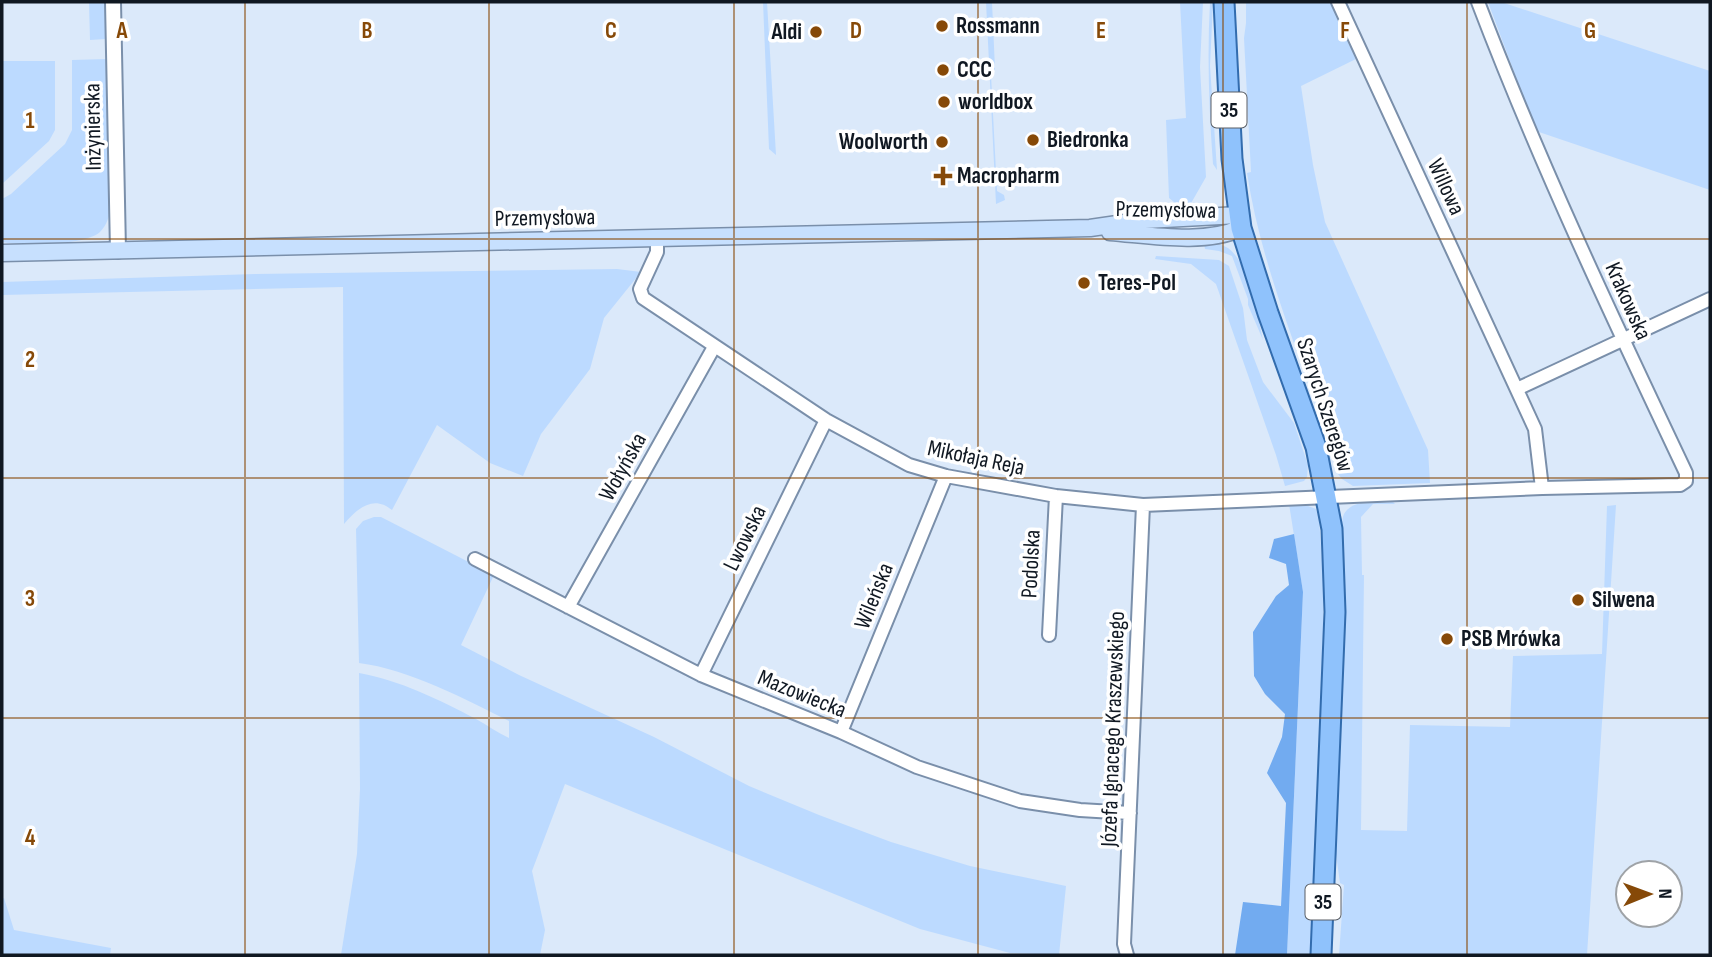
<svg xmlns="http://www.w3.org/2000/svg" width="1712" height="957" font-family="'Sofia Sans Condensed',sans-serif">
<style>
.green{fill:#bcdaff}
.forest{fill:#72abf0}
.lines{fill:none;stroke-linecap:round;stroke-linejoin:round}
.minor-casing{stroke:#7a8faa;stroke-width:16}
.tertiary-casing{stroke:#7a8faa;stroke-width:18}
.secondary-casing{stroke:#7a8faa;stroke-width:19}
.primary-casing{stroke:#326cae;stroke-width:23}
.minor{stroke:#fff;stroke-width:12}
.tertiary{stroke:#fff;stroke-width:14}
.secondary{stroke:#c7e0fe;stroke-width:16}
.primary{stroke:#8fc2fc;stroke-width:19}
.grid{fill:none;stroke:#864908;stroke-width:2;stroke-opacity:0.55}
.poi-dot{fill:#864908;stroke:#fff;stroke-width:2.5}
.labels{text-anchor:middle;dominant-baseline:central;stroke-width:7;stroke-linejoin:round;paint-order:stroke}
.shield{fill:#fff;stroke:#585d64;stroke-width:2}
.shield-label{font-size:21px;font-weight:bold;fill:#101822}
.poi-label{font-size:23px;font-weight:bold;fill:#101822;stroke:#fff;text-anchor:start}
.street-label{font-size:23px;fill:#101822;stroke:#fff}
.grid-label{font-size:23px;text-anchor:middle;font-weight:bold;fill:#864908;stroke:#fff;stroke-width:7;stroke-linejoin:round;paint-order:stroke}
</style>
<rect width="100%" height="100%" fill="#dbe9fa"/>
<path class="green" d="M89,2H105L106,39L90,40Z
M763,2H767L776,155L769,149Z
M986,2H992L995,69L991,75L997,191L1004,195L1005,200L996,204Z
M1180,2H1203L1200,67L1206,177L1190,205L1179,206L1169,198L1166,120L1186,118Z
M1210,2H1213L1210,66L1217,170L1213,164C1209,110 1207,56 1210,2Z
M1246,2H1330L1356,59L1301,86L1313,165L1325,222L1428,450L1430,483L1353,486L1342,479L1338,474C1309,373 1263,278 1247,173L1251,172L1244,38L1246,23Z
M1488,2H1501L1710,71V190L1536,131Z
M107,59L112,207C109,216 107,225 100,232C84,246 23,246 2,242V199L11,194L65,144L72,130V60Z
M2,61H55V130L49,141L2,184Z
M1204,243C1211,244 1219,243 1226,247C1248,258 1258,317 1263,340L1248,305V299L1232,256L1219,251L1205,249Z
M1156,256L1219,260L1229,266L1243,308L1247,340L1263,382L1294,423L1308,465L1307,477L1304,481L1285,486L1276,455L1216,284L1191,264L1155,259Z
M617,269L641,272L604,318L590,369L541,434L523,476L490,463L437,425L392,510C373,494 357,509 344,524L343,287L2,295V282L255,274Z
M1393,502L1395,504H1373L1361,517L1362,575H1364L1361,830L1407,831L1410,725L1510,727L1513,656L1602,654L1607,506L1616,505L1587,955H1339L1344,885L1340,883L1335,847C1336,756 1343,664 1344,573C1344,559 1339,524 1344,514C1353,498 1377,503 1393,502Z
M1300,503L1316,509L1319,518L1323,576V634L1311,955H1287L1303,592L1289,504Z
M374,517H381L494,575L461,645L519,675L654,737L749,786L819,815L891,842L970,866L1066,886L1059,955L1010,953L920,929L565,784L532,871L545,930L540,955H341L357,854L360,789L359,673C399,680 440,700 476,719C487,725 498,733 509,738V721C465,699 408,669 359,663L356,529L363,521Z
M4,898L14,930L111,948L110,955H2V899Z"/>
<path class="forest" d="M1294,534L1303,592L1287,955H1235L1243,902L1281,906L1286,803L1267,773L1282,737L1285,714L1265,694L1254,676L1253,632L1276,596L1289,585L1286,564L1269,558L1274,539Z"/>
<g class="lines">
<defs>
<path id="minor" d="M1338,2L1535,429L1542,488L1680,485L1686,481V473C1612,317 1539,162 1478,2
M657,238V252L640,289L643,298L826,420L909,465L946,476L1056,496L1143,505L1542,488
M1517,389L1710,299
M475,559L701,675L841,732L917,767L1020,801L1080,810L1130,813
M568,607L714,347
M1049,635L1056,496
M701,675L826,420
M841,732L946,476
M1127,955L1124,944L1143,505"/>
<path id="tertiary" d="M113,2L118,251"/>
<path id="secondary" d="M1110,232C1150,235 1204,245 1241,228
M2,253L1090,228L1145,220L1239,215"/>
<path id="primary" d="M1224,2L1232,159L1241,228L1268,313L1316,447L1332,529L1335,612L1321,955"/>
</defs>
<use href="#minor" class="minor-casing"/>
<use href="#tertiary" class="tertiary-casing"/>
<use href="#secondary" class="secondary-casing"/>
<use href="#primary" class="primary-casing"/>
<use href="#minor" class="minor"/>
<use href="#tertiary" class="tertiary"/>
<use href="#secondary" class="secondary"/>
<use href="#primary" class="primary"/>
</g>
<path class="grid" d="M245,2V955M489,2V955M734,2V955M978,2V955M1223,2V955M1467,2V955M2,239H1710M2,478H1710M2,718H1710"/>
<g class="poi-dot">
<circle cx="942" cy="26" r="7"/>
<circle cx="816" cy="32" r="7"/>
<circle cx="943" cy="70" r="7"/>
<circle cx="944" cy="102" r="7"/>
<circle cx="1033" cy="140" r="7"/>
<circle cx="942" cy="142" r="7"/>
<path d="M939.5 165.5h7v7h7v7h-7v7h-7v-7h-7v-7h7z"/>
<circle cx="1084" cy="283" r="7"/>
<circle cx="1578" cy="600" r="7"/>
<circle cx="1447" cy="639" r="7"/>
</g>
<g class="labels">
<g class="shield">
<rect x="1211.5" y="92.5" width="35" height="35" rx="5"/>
<rect x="1305.5" y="884.5" width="35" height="35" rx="5"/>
</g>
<g class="shield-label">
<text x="1229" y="110">35</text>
<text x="1323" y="902">35</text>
</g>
<g class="poi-label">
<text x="956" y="26">Rossmann</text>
<text x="802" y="32" text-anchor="end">Aldi</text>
<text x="957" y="70">CCC</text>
<text x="958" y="102">worldbox</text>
<text x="1047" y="140">Biedronka</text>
<text x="928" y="142" text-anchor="end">Woolworth</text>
<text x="957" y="176">Macropharm</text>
<text x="1098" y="283">Teres-Pol</text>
<text x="1592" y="600">Silwena</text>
<text x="1461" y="639">PSB Mrówka</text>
</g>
<g class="street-label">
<text transform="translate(93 127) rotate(-91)">Inżynierska</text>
<text transform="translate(1446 187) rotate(65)">Willowa</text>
<text transform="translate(1166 210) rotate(1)">Przemysłowa</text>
<text transform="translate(545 218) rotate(-1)">Przemysłowa</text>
<text transform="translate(1628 301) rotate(66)">Krakowska</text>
<text transform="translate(1325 405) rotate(72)">Szarych Szeregów</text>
<text transform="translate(976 458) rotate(12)">Mikołaja Reja</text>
<text transform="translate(623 467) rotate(-61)">Wołyńska</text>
<text transform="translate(745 538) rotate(-64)">Lwowska</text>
<text transform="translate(1031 564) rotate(-87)">Podolska</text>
<text transform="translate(874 596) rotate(-68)">Wileńska</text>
<text transform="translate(802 694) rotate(22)">Mazowiecka</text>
<text transform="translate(1113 729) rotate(-88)">Józefa Ignacego Kraszewskiego</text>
</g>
</g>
<g class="grid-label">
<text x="122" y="38">A</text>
<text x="367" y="38">B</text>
<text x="611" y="38">C</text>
<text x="856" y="38">D</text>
<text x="1101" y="38">E</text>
<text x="1345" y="38">F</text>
<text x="1590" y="38">G</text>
<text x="30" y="128">1</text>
<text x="30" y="367">2</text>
<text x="30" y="606">3</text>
<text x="30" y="845">4</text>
</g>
<rect width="1712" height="957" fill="none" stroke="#101822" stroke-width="7"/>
<g transform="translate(1649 894) rotate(89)"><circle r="33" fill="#ffffff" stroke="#9fa3a7" stroke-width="2"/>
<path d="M0-5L12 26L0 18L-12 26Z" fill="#864908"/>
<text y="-10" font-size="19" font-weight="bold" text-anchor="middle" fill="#101822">N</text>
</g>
</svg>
